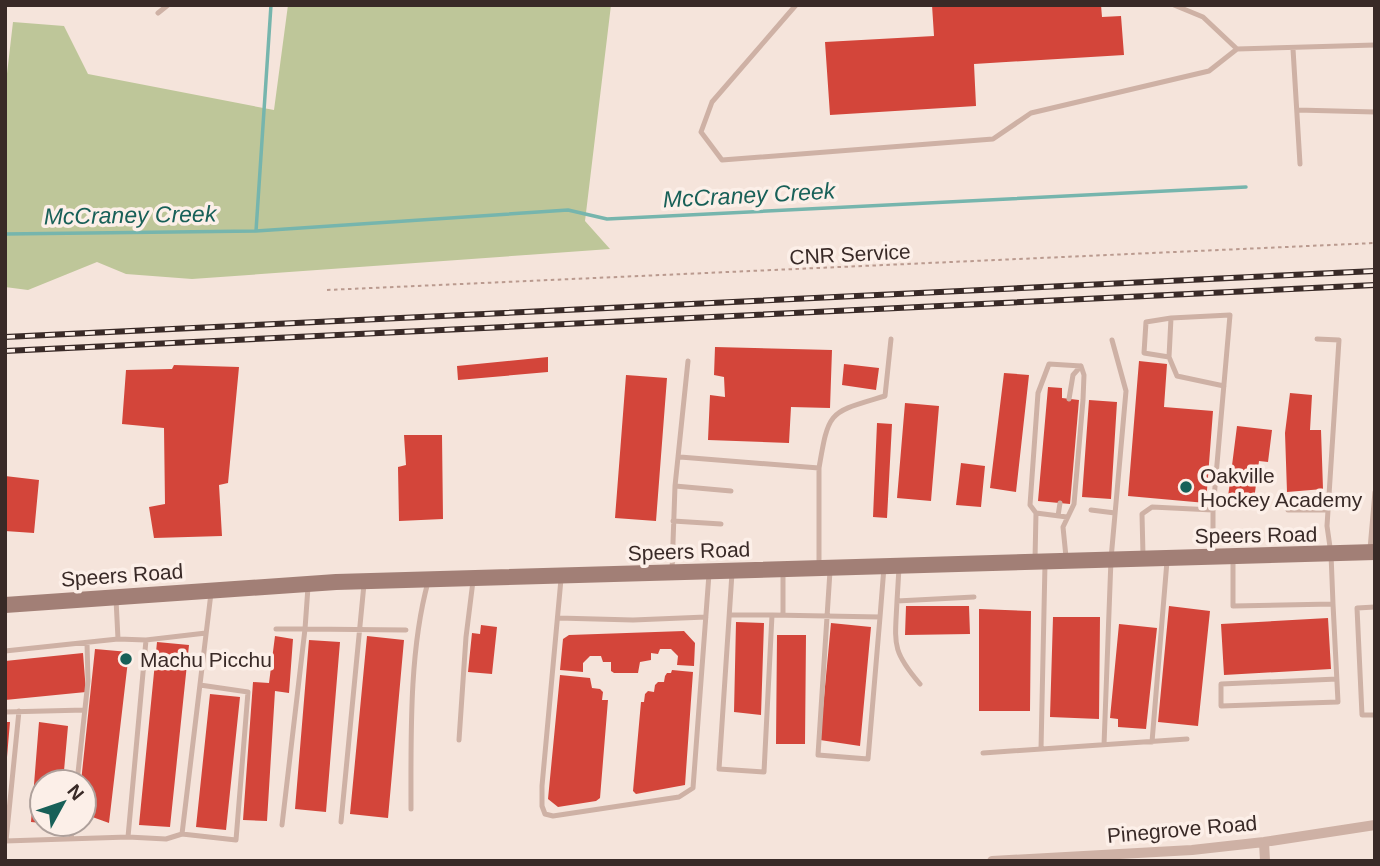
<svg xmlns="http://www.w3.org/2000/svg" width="1380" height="866" font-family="Arial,sans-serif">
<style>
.green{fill:#bec699}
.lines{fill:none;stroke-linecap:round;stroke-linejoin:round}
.stream{stroke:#76b5ad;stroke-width:3.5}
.building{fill:#d3453a}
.path{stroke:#ba9a8f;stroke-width:2;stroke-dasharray:3.5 3.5;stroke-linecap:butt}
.lane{stroke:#ceb1a5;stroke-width:5}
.street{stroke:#ceb1a5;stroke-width:10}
.secondary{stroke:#a27f76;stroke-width:16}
.rail-casing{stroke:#392a27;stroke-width:6}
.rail{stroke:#fcefe8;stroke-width:3.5;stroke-dasharray:10;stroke-linecap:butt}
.poi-dot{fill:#186058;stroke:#fcefe8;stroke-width:2.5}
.labels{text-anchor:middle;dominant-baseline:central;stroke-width:7;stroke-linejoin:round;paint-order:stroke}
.street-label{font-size:21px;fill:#392a27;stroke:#fcefe8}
.poi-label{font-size:21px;fill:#392a27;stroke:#fcefe8;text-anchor:start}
.water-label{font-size:23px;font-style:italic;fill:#186058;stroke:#fcefe8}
</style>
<rect width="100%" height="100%" fill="#f5e4db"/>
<path class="green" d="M288,5H611L585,221L610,249L192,279L126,274L97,262L28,290L5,287V91L13,22L64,26L88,74L274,110Z"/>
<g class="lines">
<path class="stream" d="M256,231L568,210L607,219L1246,187
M5,234L256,231L271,5"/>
</g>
<path class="building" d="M932,5H1101L1102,17L1121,16L1124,55L974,64L976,106L830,115L825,42L934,36Z
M715,347L832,350L830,408L791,407L789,443L708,440L710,395L725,397L724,377L714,375Z
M548,357V372L458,380L457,366Z
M1139,361L1167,364L1164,407L1213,411L1206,503L1128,496Z
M844,364L879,368L876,390L842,385Z
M174,365L239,367L228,483L219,485L222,536L154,538L149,507L165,504L164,428L122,424L126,370L172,369Z
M1004,373L1029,375L1016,492L990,488Z
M626,375L667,378L656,521L615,518Z
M1048,387L1062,388V398L1079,400L1070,504L1038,501Z
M1290,393L1312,395L1310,430H1321L1323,489L1287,492L1285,433Z
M1089,400L1117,402L1111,499L1082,497Z
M905,403L939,406L931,501L897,498Z
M877,423L892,424L887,518L873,517Z
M1237,426L1272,430L1268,462L1259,461L1253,508L1227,505Z
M404,435H442L443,519L399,521L398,467L406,465Z
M961,463L985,466L981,507L956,505Z
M5,476L39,480L34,533L5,531Z
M906,606H969L970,634L905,635Z
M1169,606L1210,611L1198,726L1158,722Z
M979,609L1031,611L1030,711H979Z
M1053,617H1100L1099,719L1050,717Z
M1328,618L1331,669L1224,675L1221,624Z
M736,622L764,623L761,715L734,712Z
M831,623L871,627L860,746L820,740Z
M1119,624L1157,628L1146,729L1118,727V719L1110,718Z
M481,625L497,627L492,674L468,672L472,633L480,634Z
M684,631L695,643L694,666L677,665L678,656L671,649H660L658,654L651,653V660L640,662L638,673H614L611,671V662H603L601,656H590L583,663V672L560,670L563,639L569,635Z
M777,635H806L805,744H776Z
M275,636L293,639L289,693L275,691L267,821L243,820L253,682L269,683Z
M367,636L404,640L388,818L350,814Z
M309,640L340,642L326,812L295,809Z
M157,642L189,645L170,827L139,825Z
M95,649L129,652L109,823L84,814V782H81Z
M83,653L86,692L5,700V661Z
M672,670L693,672L685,785L636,794L633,791L641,702H644L645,694L648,691L654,692L655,685L658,682H664L665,676L667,673H671Z
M560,675L590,678L592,688L600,689L603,692L602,700H608L600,798L596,801L558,807L548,799Z
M210,694L240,697L226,830L196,827Z
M5,722H10L7,757H5Z
M39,722L68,726L63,782H42V823L31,822Z"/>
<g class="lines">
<path class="path" d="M327,290L1375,243"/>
<path class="lane" d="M796,5L712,102L701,132L722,160L993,139L1031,113L1209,71L1237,49
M1174,5L1203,17L1237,49L1375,45
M158,13L168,5
M1293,49L1300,164
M1297,110L1375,112
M1169,357L1144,353L1146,322L1171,318
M1069,399L1073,375L1081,366
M680,457L819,468V566
M819,468C829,409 829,413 885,396L891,339
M675,486L731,491
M1091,510L1115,513
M1213,510L1230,315L1171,318L1169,357L1177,376L1224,386
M1288,510H1328
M1036,513L1030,505L1038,393L1049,364L1081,366
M1058,516L1060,503
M673,521L721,524
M1370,549L1375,492
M1143,555L1142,514L1152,507L1213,510V553
M1066,557L1063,527L1074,504L1083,400L1084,375L1081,366
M1035,559L1036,513L1067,517
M1233,559V606L1333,604L1331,554L1327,526L1339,340L1317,339
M899,568L897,601L974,597
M672,571L675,486L688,361
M732,573L719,769L764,772L772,615L880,617L868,759L818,755L830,571
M783,573V615
M561,579L542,786V806L545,814L553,816L679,797L693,788L709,574
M308,587L305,629L406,630
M116,599L118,639L146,640L206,633
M897,601C895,644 891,650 920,684
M1333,604L1338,702L1221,706V684L1337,679
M1375,607L1357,608L1362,715H1375
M730,615H772
M880,617L884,567
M558,618L633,620L706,617
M276,629H305L282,825
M146,640L128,837L166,839L182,834
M5,651L118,639
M200,685L248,692L236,840L182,834L211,593
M5,712L85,710
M459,740L466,637L473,581
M1152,742L1167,561
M1104,745L1111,559L1126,391L1112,340
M1041,749L1045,564
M983,753L1187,739
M77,782L88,681L87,643
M411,809C411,737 409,651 428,582
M341,822L364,584
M71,838L73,824
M5,841L128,837
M6,841L19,711"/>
<path class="street" d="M1264,842L1265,861
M992,861L1192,850L1264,842L1375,825"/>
<path class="secondary" d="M5,605L336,582L1375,552"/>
<defs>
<path id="rail" d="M5,337L1375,271
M5,351L1375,285"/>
</defs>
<use href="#rail" class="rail-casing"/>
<use href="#rail" class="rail"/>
</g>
<g class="poi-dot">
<circle cx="1186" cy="487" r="7"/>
<circle cx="126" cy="659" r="7"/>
</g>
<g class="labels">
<g class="street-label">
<text transform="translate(850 254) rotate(-3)">CNR Service</text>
<text transform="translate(1256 535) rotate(-1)">Speers Road</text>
<text transform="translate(689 551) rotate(-2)">Speers Road</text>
<text transform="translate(122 575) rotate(-4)">Speers Road</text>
<text transform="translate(1182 829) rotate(-5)">Pinegrove Road</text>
</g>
<g class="poi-label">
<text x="1200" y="475">Oakville<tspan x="1200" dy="24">Hockey Academy</tspan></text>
<text x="140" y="659">Machu Picchu</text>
</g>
<g class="water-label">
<text transform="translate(749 195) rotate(-3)">McCraney Creek</text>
<text transform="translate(130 215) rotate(-1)">McCraney Creek</text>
</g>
</g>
<rect width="1380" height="866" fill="none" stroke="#392a27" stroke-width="14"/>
<g transform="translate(63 803) rotate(50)"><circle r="33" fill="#fcefe8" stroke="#aea09b" stroke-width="2"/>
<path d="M0-5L12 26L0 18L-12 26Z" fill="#186058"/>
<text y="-10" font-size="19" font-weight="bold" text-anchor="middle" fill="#392a27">N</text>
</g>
</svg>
